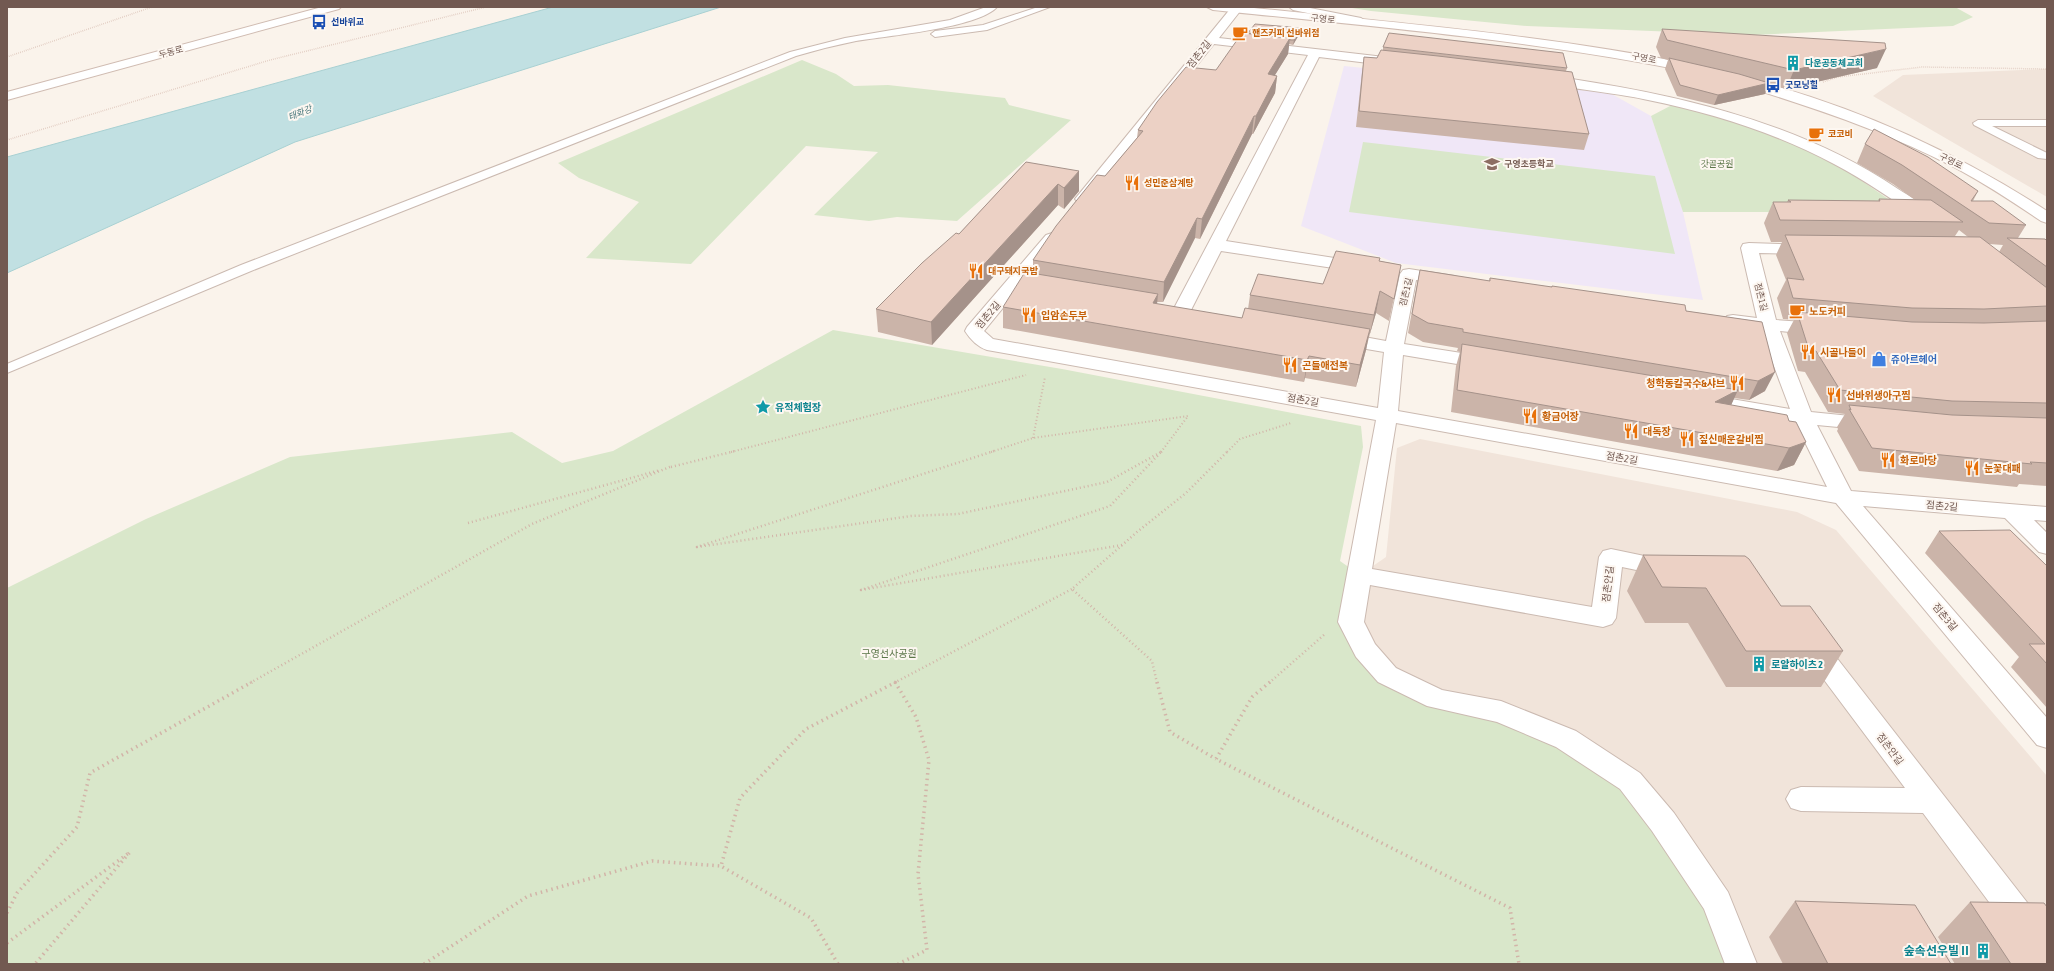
<svg xmlns="http://www.w3.org/2000/svg" width="2054" height="971" font-family="'Asap Condensed','Noto Sans KR',sans-serif">
<style>
.residential{fill:#f1e4da}
.education{fill:#f0e7f7}
.green{fill:#d9e7ca}
.water{fill:#c1e0e2;stroke:#a8d0d2}
.lines{fill:none;stroke-linecap:round;stroke-linejoin:round}
.lane-casing{stroke:#cbbab1;stroke-width:2}
.street-casing{stroke:#cbbab1;stroke-width:2}
.secondary-casing{stroke:#d0bcb2;stroke-width:2}
.path-far3{stroke:#d2b4a8;stroke-width:1.5;stroke-dasharray:0.5 1.5;stroke-linecap:butt}
.path-far2{stroke:#d2b4a8;stroke-width:2;stroke-dasharray:1 2.5;stroke-linecap:butt}
.path-far1{stroke:#d2b4a8;stroke-width:2.5;stroke-dasharray:1 3;stroke-linecap:butt}
.path{stroke:#d2b4a8;stroke-width:3.5;stroke-dasharray:1.5 4;stroke-linecap:butt}
.lane{fill:#fff;fill-rule:evenodd}
.street{fill:#fff;fill-rule:evenodd}
.secondary{fill:#fff;fill-rule:evenodd}
.wall{fill:#cbb4a9;fill-rule:evenodd}
.shaded-wall{fill:#a5928a}
.building{fill:#ecd1c5;stroke:#a5928a}
.labels{text-anchor:middle;dominant-baseline:central;stroke-width:4;stroke-linejoin:round;paint-order:stroke}
.far-street-label{font-size:9px;fill:#725951;stroke:#fdf7f1}
.far-transit-label{font-size:9px;font-weight:bold;fill:#164399;stroke:#fdf7f1;text-anchor:start}
.far-food-label{font-size:9px;font-weight:bold;fill:#c56008;stroke:#fdf7f1;text-anchor:start}
.far-culture-label{font-size:9px;font-weight:bold;fill:#0d838f;stroke:#fdf7f1;text-anchor:start}
.far-water-label{font-size:9px;font-style:italic;fill:#49787c;stroke:#fdf7f1}
.far-education-label{font-size:9px;font-weight:bold;fill:#785e54;stroke:#fdf7f1;text-anchor:start}
.far-park-label{font-size:9px;fill:#5c774a;stroke:#fdf7f1}
.street-label{font-size:10px;fill:#725951;stroke:#fdf7f1}
.food-label{font-size:10px;font-weight:bold;fill:#c56008;stroke:#fdf7f1;text-anchor:start}
.shop-label{font-size:10px;font-weight:bold;fill:#366cbe;stroke:#fdf7f1;text-anchor:start}
.culture-label{font-size:10px;font-weight:bold;fill:#0d838f;stroke:#fdf7f1;text-anchor:start}
.park-label{font-size:10px;fill:#5c774a;stroke:#fdf7f1}
.near-culture-label{font-size:12px;font-weight:bold;fill:#0d838f;stroke:#fdf7f1;text-anchor:end}
</style>
<rect width="100%" height="100%" fill="#faf3eb"/>
<path class="residential" d="M2047,69V197L1873,96L1903,75Z
M1420,439L1797,512L1836,530L2047,776V964H1741L1437,699L1365,650L1360,575L1386,557L1397,448Z"/>
<path class="education" d="M1344,66L1610,93L1651,116L1683,212L1703,300L1396,263L1301,226Z"/>
<path class="green" d="M1346,7H1955L1973,17L1953,26L1751,35L1527,26L1371,11Z
M802,60L836,74L854,86L888,85L1005,98L1009,105L1071,120L957,221L897,217L869,221L814,215L878,152L806,146L691,264L586,258L639,202L579,178L558,163Z
M1672,105L1736,121L1801,146L1849,172L1907,212H1683L1651,116Z
M1363,142L1655,176L1675,254L1349,212Z
M833,330L1062,369L1361,426L1363,447L1340,561L1360,575L1352,622L1387,675L1501,712L1630,781L1741,964H7V588L146,519L290,457L512,432L562,463L613,451Z"/>
<path class="water" d="M553,7H721L295,142L7,273V157Z"/>
<g class="lines">
<defs>
<path id="lane" d="M986,7H997C978,28 886,36 856,41C836,45 816,50 796,56L251,271L7,373V364L241,265L790,52L845,38L950,20Z
M1038,7H1050L987,30L935,37L931,34L935,31L983,25Z
M1289,7H1305L1361,18L1365,21L1361,24L1293,10Z
M1978,120H2047V126H1992L2047,153V159L2038,158L1974,125L1973,123Z"/>
<path id="street" d="M1231,8H1239L1241,10L1219,38L1393,58L1399,62L1393,66L1319,57L1226,241L1360,262L1366,263L1368,267L1366,271L1360,272L1221,251L1190,312L1187,316L1181,317L1175,316L1172,312L1308,55L1214,44L1088,202H1078L1075,199Z
M1544,75C1667,92 1794,119 1898,189C1910,197 1927,205 1935,216L1933,219H1921C1893,200 1865,180 1834,164C1776,133 1712,113 1648,100C1612,92 1575,90 1540,82L1538,79Z
M1052,233L1058,235L1060,238L984,331L993,339L1378,408L1384,352L1337,344L1330,342L1328,338L1330,334L1337,332L1386,341L1400,274L1403,270L1409,269L1448,275L1454,276L1457,280L1454,284L1448,285L1416,280L1404,344L1487,357L1494,359L1497,363L1494,367L1487,369L1403,355L1398,411L1827,487L1795,422L1702,406L1695,404L1692,400L1695,396L1702,394L1790,409L1760,329L1727,324L1724,320L1727,316L1733,315L1757,318L1741,248L1743,244L1749,243L1814,245L1816,249L1814,253L1808,254L1759,253L1776,320L1819,323L1826,325L1828,329L1826,333L1819,335L1780,331L1811,412L1870,418L1877,420L1880,424L1877,428L1870,430L1817,425L1851,491L2047,507V521L2034,520L2047,533V554L2039,552L2005,518L1863,506L2047,718V748L2037,745L1836,503L1396,423L1372,569L1592,607L1599,557L1603,551L1611,549L1678,563L1682,569L1678,575L1670,577L1622,567L1616,618L1612,624L1603,627L1370,585L1364,622L1375,644L1396,668L1442,690L1501,701L1576,731L1640,773L1674,813L1728,892L1757,964H1725L1704,909L1652,831L1620,789L1556,747L1497,722L1427,706L1378,682L1356,657L1338,622L1376,420L987,350C978,347 970,339 965,331L967,327L1046,235Z
M1813,637L1822,639L2047,928V964H2035L1923,813L1801,811L1791,808L1786,799L1791,790L1801,787L1905,788L1804,653L1800,646L1804,639Z"/>
<path id="secondary" d="M322,7H341L339,9L7,100V92Z
M1207,7H1245C1396,23 1547,35 1696,65L1702,69L1696,73C1536,40 1375,27 1213,10Z
M1738,76C1848,103 1953,150 2047,211V223L2041,221C2013,202 1984,183 1954,167C1884,131 1809,106 1734,83L1732,80Z"/>
</defs>
<use href="#lane" class="lane-casing"/>
<use href="#street" class="street-casing"/>
<use href="#secondary" class="secondary-casing"/>
<path class="path-far3" d="M7,57L152,7
M1823,82L1838,77L1922,67L2047,69
M7,140L270,60L486,7"/>
<path class="path-far2" d="M1033,438L1045,377
M731,452L1026,375
M991,452L1033,438L1188,416L1161,452
M1227,452L1240,439L1291,423"/>
<path class="path-far1" d="M994,451L697,547L911,516L958,514L1107,482L1161,452
M1161,452L1162,451
M671,467L735,451
M468,523L660,470
M1122,545L861,590L1110,506L1161,452
M250,683L532,524L672,466
M894,683L1072,589
M1157,683L1152,661L1072,589L1137,532L1186,493L1228,451
M1269,683L1325,634"/>
<path class="path" d="M895,682L916,717L929,760L918,874L927,950L898,964
M1157,682L1170,732L1216,759
M1270,682L1252,697L1216,759L1510,908L1519,964
M7,913L17,893L77,827L90,773L252,682
M7,943L130,852L35,964
M424,964L528,896L652,861L721,866
M838,964L811,918L721,866L740,798L806,729L896,682"/>
<use href="#lane" class="lane"/>
<use href="#street" class="street"/>
<use href="#secondary" class="secondary"/>
</g>
<path class="wall" d="M1662,29L1877,68L1786,89L1768,84L1765,94L1714,105L1677,96L1665,69L1668,60L1661,58L1656,47Z
M1248,33H1300L1293,45L1289,44L1288,54L1275,75L1277,76L1275,93L1253,134H1252L1200,239L1195,238L1163,302H1157V304L1242,318L1248,309L1250,295L1323,284L1380,261L1401,265L1389,321L1376,313L1369,337L1366,350L1356,387L1305,378L1304,382L1003,328V307L1033,273V260L1105,176L1137,138L1138,130L1216,70Z
M1383,47L1567,68L1566,71L1589,134L1584,150L1356,127L1362,72L1364,57L1377,58L1383,51Z
M1865,144L1978,191L1973,201L2026,225L2018,238L2047,241V486L2019,484L2017,487L1859,471L1837,431L1838,429L1837,427L1845,414L1828,412L1805,372L1798,371L1787,333L1794,320L1783,319L1777,298L1786,280L1776,255L1782,242H1771L1764,223L1773,202H1787L1788,200L1878,201L1879,199L1915,200L1893,184L1857,163ZM1959,230L1968,237L1955,236ZM1989,244L2003,245L1999,252Z
M1026,162L1079,191L1064,209L1058,205L932,345L878,332L876,309L959,234Z
M1420,270L1489,281L1490,278L1551,287L1552,286L1686,311L1762,322L1765,391L1749,400L1734,398L1731,405L1789,421L1806,442L1794,465L1777,471L1451,412L1456,366L1460,352L1457,351L1458,348L1423,342L1408,333L1416,289Z
M1939,531L2047,566V708L2011,667L2019,657L1925,553Z
M1643,555L1781,606L1843,651L1821,687H1726L1688,623H1645L1627,591Z
M1795,901L1951,964H1783L1769,937Z
M1970,902L2047,964H1955L1938,937Z"/>
<path class="shaded-wall" d="M1301,28L1300,33L1293,45L1294,40Z
M1290,38L1288,54L1265,91L1268,74Z
M1886,49L1877,68L1786,89L1794,70Z
M1277,76L1275,93L1253,134L1256,116Z
M1769,83L1765,94L1714,105L1718,95Z
M1254,116L1252,134L1200,239L1202,219Z
M1079,171V191L1064,209V188Z
M1058,184V205L932,345L931,322Z
M1197,218L1195,238L1163,302L1164,282Z
M1380,291L1376,313L1369,337L1374,315Z
M1158,294L1156,315L1153,303Z
M1370,329L1366,350L1356,387L1360,365Z
M1309,356L1305,378L1304,382L1307,360Z
M1775,372L1765,391L1749,400L1758,381Z
M1738,390L1728,412L1715,402Z
M1806,442L1794,465L1777,471L1789,448Z"/>
<path class="building" d="M1255,24L1301,28L1294,40H1290V38L1248,33Z
M1662,29L1885,43L1886,49L1794,70L1667,40Z
M1242,33L1290,38L1268,74L1277,76L1256,116H1254L1202,219L1197,218L1164,282L1033,260L1056,226L1097,175L1105,176L1143,131L1138,130L1157,102L1186,67L1216,70Z
M1389,33L1563,53L1567,68L1383,47Z
M1381,50L1438,56L1572,72L1589,134L1359,111L1364,57L1377,58Z
M1669,58L1739,74L1769,83L1718,95L1680,85Z
M1874,129L1928,157L1978,191L1971,201H1993L2026,225L1989,223L1902,165L1865,144Z
M1026,162L1079,171L1064,188L1058,184L931,322L876,309L922,263L956,233L959,234Z
M1879,199L1931,200L1963,222L1780,220L1773,202H1791L1788,200L1880,201Z
M1785,235L1980,237L2047,288V306L1984,309L1912,308L1793,298L1787,278L1804,280Z
M2007,238L2045,239L2047,241V267Z
M1336,251L1380,258L1379,261L1401,265L1394,299L1380,291L1374,315L1250,295L1258,274L1323,284Z
M1420,270L1490,281V278L1552,287V286L1685,305L1686,311L1762,322L1775,372L1758,381L1463,332V329L1428,323L1412,314Z
M1025,272L1158,294L1153,303L1242,318L1245,308L1370,329L1360,365L1309,356L1307,360L1003,307Z
M1797,312L1912,322L1984,323L2047,321V403L1952,401L1840,390L1816,351L1809,350Z
M1462,344L1738,390L1715,402L1787,415L1789,421L1796,422L1806,442L1789,448L1457,390Z
M1849,405L1952,415L2047,418V463L2030,462L2032,464L1872,448L1849,409L1851,410Z
M2010,530L2047,566V664L2029,644H2045L1939,531Z
M1643,555L1745,556L1749,559L1781,606H1810L1843,651H1746L1706,588L1662,587Z
M1795,901L1915,905L1951,964H1828Z
M1970,902L2044,903L2047,907V964H2011Z"/>
<defs>
<symbol id="bus-bare" viewBox="-9 -9 18 18"><path d="M-5-6H5V4H4V6H2V4H-2V6H-4V4H-5ZM-3.5-4V0h7V-4ZM-3.5 1.2v1.5H-2V1.2ZM2 1.2v1.5H3.5V1.2Z" fill="#1a4fb4" stroke="#fdf7f1" stroke-width="2.5" paint-order="stroke"/></symbol>
<symbol id="cafe-bare" viewBox="-9 -9 18 18"><path d="M-5.5-4.5H6V0H3Q3 3.5 0 3.5H-2.5Q-5.5 3.5-5.5 0ZM3-3.2v2h1.7v-2ZM-6 4.5H4V6H-6Z" fill="#e8710a" stroke="#fdf7f1" stroke-width="2.5" paint-order="stroke"/></symbol>
<symbol id="building-bare" viewBox="-9 -9 18 18"><path d="M-4-6H4V6H1V3H-1V6H-4ZM-2.5-4.3h1.7v1.8h-1.7ZM.8-4.3h1.7v1.8H.8ZM-2.5-1h1.7V.8h-1.7ZM.8-1h1.7V.8H.8Z" fill="#0f9aa8" stroke="#fdf7f1" stroke-width="2.5" paint-order="stroke"/></symbol>
<symbol id="school-bare" viewBox="-9 -9 18 18"><path d="M0-5L7-2L0 1L-7-2ZM-4 1L0 2.5L4 1V4Q0 6-4 4Z" fill="#8d6e63" stroke="#fdf7f1" stroke-width="2.5" paint-order="stroke"/></symbol>
<symbol id="restaurant-bare" viewBox="-9 -9 18 18"><path d="M-5-6h1v4h1v-4h1v4h1v-4h1v5L-1.5 .5V6h-2V.5L-5-1ZM5-6V6H3V1.5H1.5Q1.5-4 5-6Z" fill="#e8710a" stroke="#fdf7f1" stroke-width="2.5" paint-order="stroke"/></symbol>
<symbol id="shop-bare" viewBox="-9 -9 18 18"><path d="M-5-2.5h2.3a2.7 3.5 0 0 1 5.4 0H5L5.5 6h-11ZM-1.5-2.5h3a1.5 2.3 0 0 0-3 0Z" fill="#3f7fe0" stroke="#fdf7f1" stroke-width="2.5" paint-order="stroke"/></symbol>
<symbol id="sight-bare" viewBox="-9 -9 18 18"><path d="M0-6L1.8-2.2L6-1.7L2.9 1.2L3.7 5.4L0 3.3L-3.7 5.4L-2.9 1.2L-6-1.7L-1.8-2.2Z" fill="#0f9aa8" stroke="#fdf7f1" stroke-width="2.5" paint-order="stroke"/></symbol>
</defs>
<g fill-rule="evenodd">
<use href="#bus-bare" x="308" y="11" width="22" height="22"/>
<use href="#cafe-bare" x="1229" y="22" width="22" height="22"/>
<use href="#building-bare" x="1782" y="52" width="22" height="22"/>
<use href="#bus-bare" x="1762" y="74" width="22" height="22"/>
<use href="#cafe-bare" x="1805" y="123" width="22" height="22"/>
<use href="#school-bare" x="1481" y="153" width="22" height="22"/>
<use href="#restaurant-bare" x="1121" y="172" width="22" height="22"/>
<use href="#restaurant-bare" x="965" y="260" width="22" height="22"/>
<use href="#cafe-bare" x="1786" y="300" width="22" height="22"/>
<use href="#restaurant-bare" x="1018" y="304" width="22" height="22"/>
<use href="#restaurant-bare" x="1797" y="341" width="22" height="22"/>
<use href="#shop-bare" x="1868" y="348" width="22" height="22"/>
<use href="#restaurant-bare" x="1279" y="354" width="22" height="22"/>
<use href="#restaurant-bare" x="1726" y="372" width="22" height="22"/>
<use href="#restaurant-bare" x="1823" y="384" width="22" height="22"/>
<use href="#sight-bare" x="752" y="396" width="22" height="22"/>
<use href="#restaurant-bare" x="1519" y="405" width="22" height="22"/>
<use href="#restaurant-bare" x="1620" y="420" width="22" height="22"/>
<use href="#restaurant-bare" x="1676" y="428" width="22" height="22"/>
<use href="#restaurant-bare" x="1877" y="449" width="22" height="22"/>
<use href="#restaurant-bare" x="1961" y="457" width="22" height="22"/>
<use href="#building-bare" x="1748" y="653" width="22" height="22"/>
<use href="#building-bare" x="1972" y="940" width="22" height="22"/>
</g>
<g class="labels">
<g class="far-street-label">
<text transform="translate(1323 19) rotate(6)">구영로</text>
<text transform="translate(171 52) rotate(-15)">두동로</text>
<text transform="translate(1644 58) rotate(11)">구영로</text>
<text transform="translate(1951 161) rotate(26)">구영로</text>
<text transform="translate(1406 292) rotate(-76)">점촌1길</text>
<text transform="translate(1761 297) rotate(76)">점촌1길</text>
</g>
<g class="far-transit-label">
<text x="331" y="22">선바위교</text>
<text x="1785" y="85">굿모닝힐</text>
</g>
<g class="far-food-label">
<text x="1252" y="33">핸즈커피 선바위점</text>
<text x="1828" y="134">코코비</text>
<text x="1144" y="183">성민준삼계탕</text>
<text x="988" y="271">대구돼지국밥</text>
</g>
<g class="far-culture-label">
<text x="1805" y="63">다운공동체교회</text>
</g>
<g class="far-water-label">
<text transform="translate(300 113) rotate(-23)">태화강</text>
</g>
<g class="far-education-label">
<text x="1504" y="164">구영초등학교</text>
</g>
<g class="far-park-label">
<text x="1717" y="164">갓골공원</text>
</g>
<g class="street-label">
<text transform="translate(1199 54) rotate(-52)">점촌2길</text>
<text transform="translate(988 315) rotate(-50)">점촌2길</text>
<text transform="translate(1303 400) rotate(10)">점촌2길</text>
<text transform="translate(1622 458) rotate(10)">점촌2길</text>
<text transform="translate(1942 506) rotate(5)">점촌2길</text>
<text transform="translate(1608 584) rotate(-83)">점촌안길</text>
<text transform="translate(1945 617) rotate(50)">점촌3길</text>
<text transform="translate(1890 749) rotate(53)">점촌안길</text>
</g>
<g class="food-label">
<text x="1809" y="311">노도커피</text>
<text x="1041" y="315">입암손두부</text>
<text x="1820" y="352">시골나들이</text>
<text x="1302" y="365">곤들애전복</text>
<text x="1725" y="383" text-anchor="end">청학동칼국수&amp;샤브</text>
<text x="1846" y="395">선바위생아구찜</text>
<text x="1542" y="416">황금어장</text>
<text x="1643" y="431">대독장</text>
<text x="1699" y="439">짚신매운갈비찜</text>
<text x="1900" y="460">화로마당</text>
<text x="1984" y="468">눈꽃대패</text>
</g>
<g class="shop-label">
<text x="1891" y="359">쥬아르헤어</text>
</g>
<g class="culture-label">
<text x="775" y="407">유적체험장</text>
<text x="1771" y="664">로얄하이츠 2</text>
</g>
<g class="park-label">
<text x="889" y="653">구영선사공원</text>
</g>
<g class="near-culture-label">
<text x="1971" y="951">숲속선우빌Ⅱ</text>
</g>
</g>
<rect width="2054" height="971" fill="none" stroke="#725951" stroke-width="16"/>
</svg>
